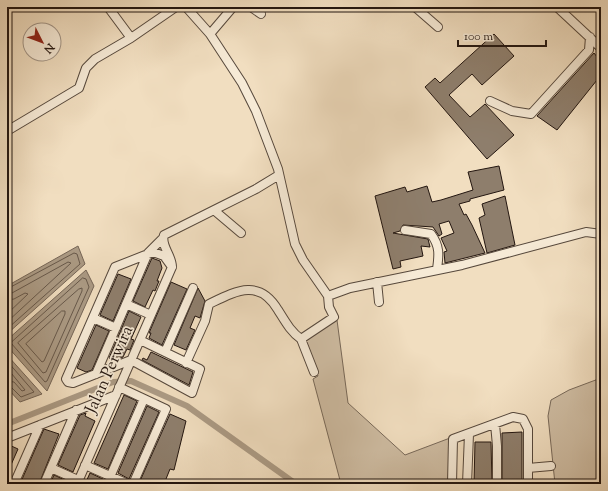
<svg xmlns="http://www.w3.org/2000/svg" width="608" height="491" font-family="'Sorts Mill Goudy',serif">
<style>
.green{fill:#cebca2;stroke:#786959}
.water{fill:#ab9a84;stroke:#756556}
.lines{fill:none;stroke-linecap:round;stroke-linejoin:round}
.shore{stroke:#67584a;stroke-width:1}
.canal{stroke:#ab9a84;stroke-width:6}
.building{fill:#8e7e6c;stroke:#231610}
.minor-casing{stroke:#56483c;stroke-width:10}
.minor{stroke:#f6ead6;stroke-width:8}
.labels{text-anchor:middle;dominant-baseline:central;stroke-width:3.5;stroke-linejoin:round;paint-order:stroke}
.street-label{font-size:17px;fill:#231610;stroke:#f6ead6}
</style>
<rect width="100%" height="100%" fill="#f1dec0"/>
<filter id="stains"><feTurbulence type="fractalNoise" baseFrequency=".005" numOctaves="4"/><feColorMatrix values="0 0 0 0 .2 0 0 0 0 .09 0 0 0 0 .02 0 0 0 .5 -.17"/></filter>
<radialGradient id="worn" r=".72"><stop offset=".6" stop-color="#630" stop-opacity="0"/><stop offset="1" stop-color="#630" stop-opacity=".3"/></radialGradient>
<path class="green" d="M337,320L348,403L405,455L450,438L448,484H341L313,379L318,376L306,344V340Z
M601,378V484H555L548,416L551,400L569,390Z"/>
<path class="water" d="M78,246L85,264L7,334V286Z
M86,270L94,286L47,391L7,346V340Z
M7,355L42,394L20,402L7,388Z"/>
<g class="lines">
<path class="shore" d="M83,278L86,279L89,287L47,381L45,382L11,343Z
M7,289L74,253L77,254L80,264L7,329
M79,289L82,288V291L46,372L43,373L18,343Z
M7,294L12,293L68,262L71,263L7,322
M7,300L14,299L25,293L28,294L7,314
M62,311H65V314L44,361L42,362L26,344Z
M7,361L34,392L21,397L11,387L7,386
M7,368L25,390L22,391L14,382L7,381"/>
<path class="canal" d="M7,424L113,382L131,381L187,406L296,484"/>
</g>
<path class="building" d="M494,34L514,56L482,85L472,74L449,95L470,117L485,104L514,135L487,159L425,87L435,78L440,83Z
M594,53L601,62V75L557,130L537,116Z
M499,166L504,190L470,199V201L459,204L464,215L466,214L472,225L485,253L445,263L444,252L447,251L441,238L454,233L449,221L439,224L442,234L439,236L433,227L403,225L400,231L393,233L428,239L430,247L421,246L423,256L400,261L401,267L393,269L375,196L405,187L407,192L427,186L432,202L441,200L473,190L468,172Z
M505,196L515,245L487,253L479,218L485,215L482,204Z
M152,258L160,261L162,268L157,281H159L155,291L153,290L145,307L133,301Z
M118,274L131,279L113,321L100,315Z
M171,282L187,289L162,345L149,338L151,333H149Z
M198,288L205,301L200,318L195,316L190,328L195,330L186,350L174,345Z
M129,311L141,317L131,339L134,340L130,350L127,349L123,357L115,361L109,358Z
M96,325L109,331L92,370L86,372L77,368Z
M151,352L193,372L189,385L142,360L143,358L147,360Z
M124,395L137,401L108,469L94,463Z
M147,406L159,412L129,479L118,473Z
M86,413L85,416L95,421L73,472L58,465L80,415Z
M170,414L186,421L174,470L170,469L164,484H147L140,481Z
M44,429L59,434L39,484H20Z
M522,432V484H502V433Z
M475,442H491L492,484H474Z
M7,444L18,449L7,474Z
M90,473L103,479L102,484H85Z
M54,475L69,482L68,484H50Z"/>
<g class="lines">
<defs>
<path id="minor" d="M108,7L131,38
M186,7L210,34L242,83L256,111L278,169L295,244L303,260L328,296L329,307L334,317L301,339L314,372
M251,7L261,14
M415,7L438,27
M557,7L601,48
M210,34L233,7
M490,101L512,111L531,114L589,50L590,37
M7,131L79,88L86,68L95,59L131,38L176,7
M215,211L241,233
M405,230L431,234C440,246 439,255 437,269
M377,282L379,302
M328,296L350,288L462,265L586,232L601,234
M126,304L151,315
M93,318L116,328
M140,340L200,369L192,393L131,360L73,383L68,382L66,379L115,267L153,252L164,256L172,267
M165,352L193,288
M186,363L205,321L209,304C236,291 259,278 278,310C285,321 290,331 301,339
M96,374L148,253L162,239
M119,387L166,409L133,484
M495,424L497,446V484
M7,438L116,395
M85,465L128,484
M51,468L78,480
M528,468L551,466
M14,484L40,425
M44,484L76,410
M77,484L172,267C172,255 160,245 164,235L256,189L279,175
M107,484L144,399
M452,484L453,439L513,417L523,419L528,429V484
M467,484L469,434"/>
</defs>
<use href="#minor" class="minor-casing"/>
<use href="#minor" class="minor"/>
</g>
<g class="labels">
<g class="street-label">
<text transform="translate(110 370) rotate(-66)">Jalan Perwira</text>
</g>
</g>
<rect width="608" height="491" fill="none" stroke="#f1dec0" stroke-width="24"/>
<rect x="8" y="8" width="592" height="475" fill="none" stroke="#231610" stroke-width="2"/>
<rect x="12" y="12" width="584" height="467" fill="none" stroke="#231610"/>
<g transform="translate(42 42) rotate(132)"><circle r="19" fill="#f6ead6" stroke="#a29587"/>
<path d="M0-3L7 15L0 10L-7 15Z" fill="#8f2418"/>
<text y="-6" font-size="11" font-weight="bold" text-anchor="middle" fill="#231610">N</text>
</g>
<path d="M458 40v6h88v-6" fill="none" stroke="#231610" stroke-width="2"/>
<text x="464" y="40" font-size="12" fill="#231610" stroke="#f6ead6" stroke-width="3" paint-order="stroke">100 m</text>
<rect width="100%" height="100%" filter="url(#stains)"/>
<rect width="100%" height="100%" fill="url(#worn)"/>
</svg>
